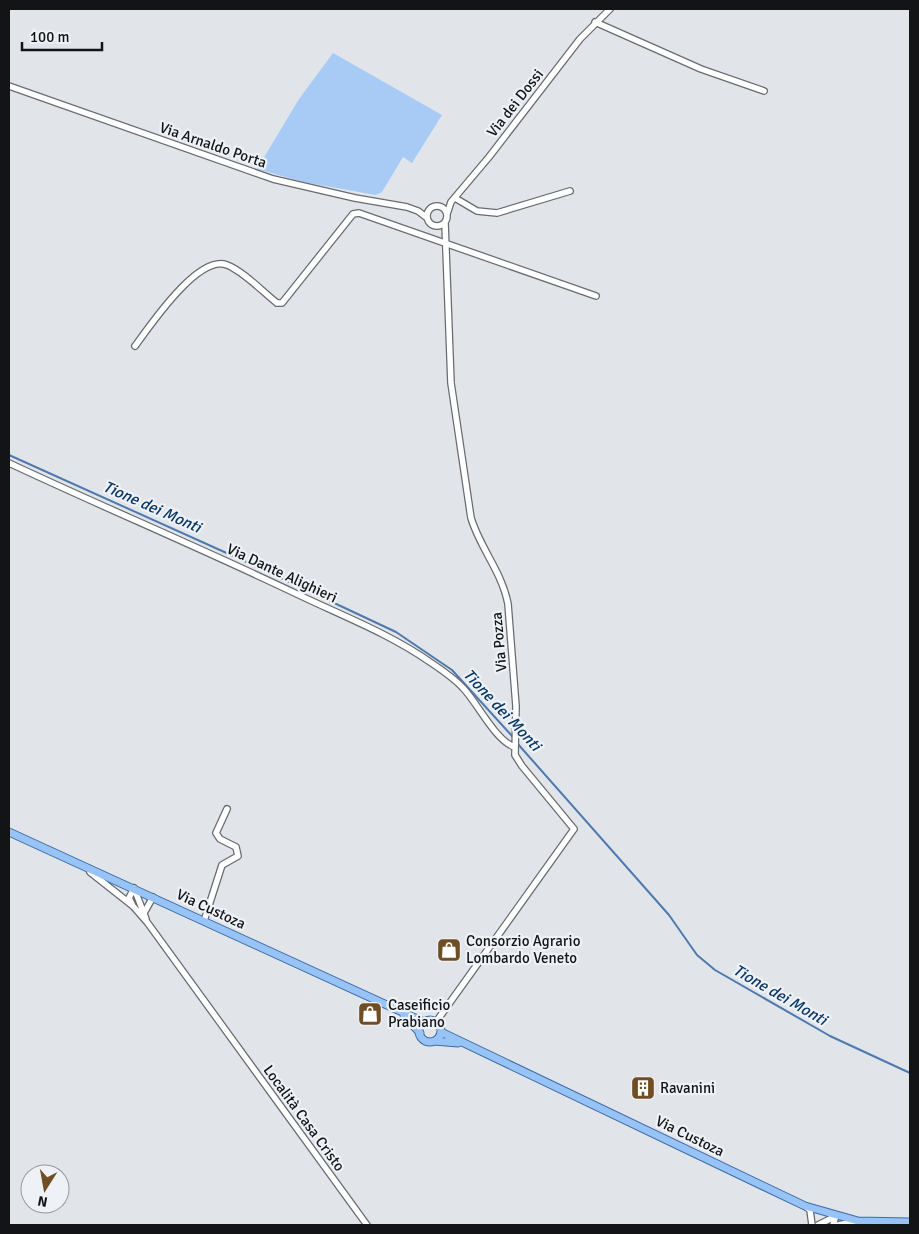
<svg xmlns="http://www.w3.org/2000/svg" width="919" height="1234" font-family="Signika,sans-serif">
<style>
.green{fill:#a8cbf5}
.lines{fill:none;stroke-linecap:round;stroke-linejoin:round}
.stream{stroke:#4d79ae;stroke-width:2}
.minor-casing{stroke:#686b6f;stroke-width:8}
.major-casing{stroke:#3c6ca4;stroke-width:9}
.minor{stroke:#fff;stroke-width:5.5}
.major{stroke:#97c3f7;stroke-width:7}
.labels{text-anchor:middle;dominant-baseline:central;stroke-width:4.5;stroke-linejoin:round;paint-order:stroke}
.street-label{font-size:15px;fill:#131416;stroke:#eef2f7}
.poi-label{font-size:15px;fill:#131416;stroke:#eef2f7;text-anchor:start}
.water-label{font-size:16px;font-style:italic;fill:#0b3766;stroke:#eef2f7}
</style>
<rect width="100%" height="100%" fill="#e1e5ea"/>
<path class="green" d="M333,53L442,115L412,163L403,157L382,192L376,195L303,182L257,169L299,99Z"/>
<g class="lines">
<path class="stream" d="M9,455L251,564L396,632L452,670L513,737
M517,743L669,915L697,955L715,970L830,1036L910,1073"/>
<defs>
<path id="minor" d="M595,22L701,69L764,91
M9,86L273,179L355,198L407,207L418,211L426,217
M455,198L477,211L497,213L570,191
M427 216a10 10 0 1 1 20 0a10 10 0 1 1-20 0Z
M447,214L451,202L489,157L580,39L610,9
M135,346C150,326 198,254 227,265C243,271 263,292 277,303H282L353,214L359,213L596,296
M9,463C105,508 203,549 299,595C343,616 390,634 430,662C442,670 454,678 463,688C477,702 496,742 515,747
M90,872L133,906L147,922L367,1225
M134,888L146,919
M132,904L129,898L134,888
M144,913L153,897
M204,921L222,865L238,856L236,847L220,839L216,833L227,809
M436,1022L574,829L522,766L515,755L516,706L508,604C502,572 480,548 471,518L451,383L445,223
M805,1206L810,1210L812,1225
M818,1225L836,1216
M833,1225L836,1216
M838,1225L858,1221"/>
<path id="major" d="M9,832L424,1022
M404,1015L420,1033
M419 1031a11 11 0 1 1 22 0a11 11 0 1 1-22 0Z
M441,1032L805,1206L858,1221L910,1222
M434,1041L458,1043"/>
</defs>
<use href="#minor" class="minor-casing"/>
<use href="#major" class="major-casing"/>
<use href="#minor" class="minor"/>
<use href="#major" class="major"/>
</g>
<defs>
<symbol id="shop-square" viewBox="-11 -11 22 22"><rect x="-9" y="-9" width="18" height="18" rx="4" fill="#6f4e25" stroke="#eef2f7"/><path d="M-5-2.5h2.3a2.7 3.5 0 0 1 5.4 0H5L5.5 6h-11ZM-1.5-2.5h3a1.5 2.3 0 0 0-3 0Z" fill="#fff"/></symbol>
<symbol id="building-square" viewBox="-11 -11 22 22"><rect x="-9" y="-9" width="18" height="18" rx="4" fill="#6f4e25" stroke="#eef2f7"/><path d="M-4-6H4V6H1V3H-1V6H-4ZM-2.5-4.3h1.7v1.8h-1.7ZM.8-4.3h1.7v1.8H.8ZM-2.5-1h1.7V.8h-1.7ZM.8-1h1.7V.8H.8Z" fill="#fff"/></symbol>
</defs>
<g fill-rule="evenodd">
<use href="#shop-square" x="435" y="936" width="28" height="28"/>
<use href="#shop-square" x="356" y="1000" width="28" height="28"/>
<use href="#building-square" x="629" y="1074" width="28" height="28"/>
</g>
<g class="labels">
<g class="street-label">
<text transform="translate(515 103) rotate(-52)">Via dei Dossi</text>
<text transform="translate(213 145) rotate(19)">Via Arnaldo Porta</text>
<text transform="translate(282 573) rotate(25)">Via Dante Alighieri</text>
<text transform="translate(499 642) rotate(-95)">Via Pozza</text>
<text transform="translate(211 909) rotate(25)">Via Custoza</text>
<text transform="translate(304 1118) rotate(54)">Località Casa Cristo</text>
<text transform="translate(690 1136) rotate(26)">Via Custoza</text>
</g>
<g class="poi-label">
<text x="466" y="941">Consorzio Agrario<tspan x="466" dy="17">Lombardo Veneto</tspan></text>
<text x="388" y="1005">Caseificio<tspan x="388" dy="17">Prabiano</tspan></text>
<text x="660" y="1088">Ravanini</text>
</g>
<g class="water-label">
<text transform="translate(152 507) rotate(24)">Tione dei Monti</text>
<text transform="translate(502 710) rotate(47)">Tione dei Monti</text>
<text transform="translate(780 995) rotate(30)">Tione dei Monti</text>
</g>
</g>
<rect width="919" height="1234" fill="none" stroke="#131416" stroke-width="20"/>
<g transform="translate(45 1189) rotate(191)"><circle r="24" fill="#eef2f7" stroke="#96999d"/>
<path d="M0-4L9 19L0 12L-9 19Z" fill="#6f4e25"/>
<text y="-8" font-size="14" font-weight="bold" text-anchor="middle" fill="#131416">N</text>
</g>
<path d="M22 42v8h80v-8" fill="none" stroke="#131416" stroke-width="2.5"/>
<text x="30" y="42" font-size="15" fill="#131416" stroke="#eef2f7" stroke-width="4" paint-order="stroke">100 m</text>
</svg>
